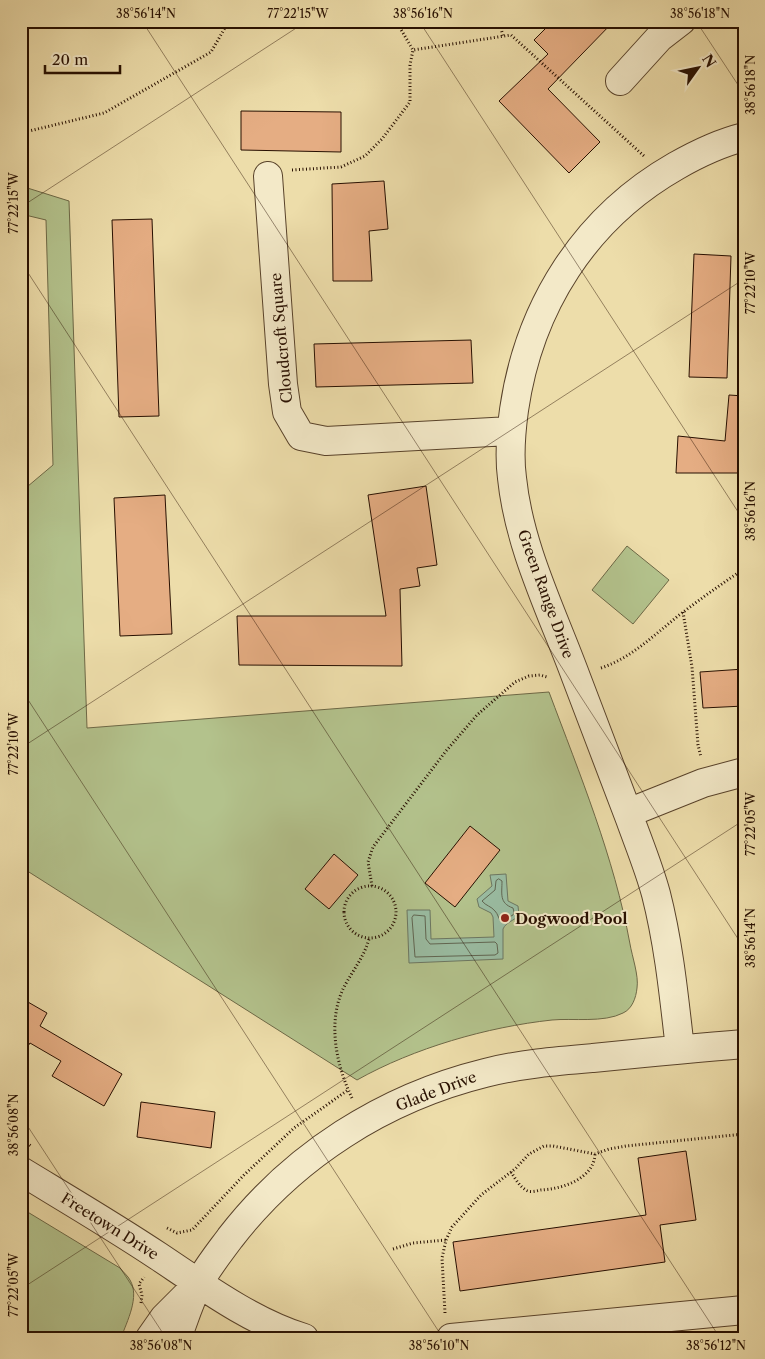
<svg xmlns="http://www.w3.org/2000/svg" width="765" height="1359" font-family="'Libre Caslon Text',serif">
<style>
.green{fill:#b3c28c;stroke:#6d6846}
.water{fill:#9abda3;stroke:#6c7762}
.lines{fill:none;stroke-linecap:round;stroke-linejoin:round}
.shore{stroke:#606652;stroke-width:1}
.building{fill:#e5ad83;stroke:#270f00}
.minor-casing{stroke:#58422a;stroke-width:30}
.path{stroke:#270f00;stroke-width:3;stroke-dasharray:1 2.5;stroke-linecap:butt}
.minor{stroke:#f3e9c8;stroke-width:28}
.ticks{fill:none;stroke:#270f00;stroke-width:1;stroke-opacity:0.45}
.poi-dot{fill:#8f2418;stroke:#f3e9c8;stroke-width:2}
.labels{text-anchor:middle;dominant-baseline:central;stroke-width:4;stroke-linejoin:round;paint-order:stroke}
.street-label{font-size:15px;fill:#270f00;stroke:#f3e9c8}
.poi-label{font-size:15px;font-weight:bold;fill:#270f00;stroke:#f3e9c8;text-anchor:start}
.neatline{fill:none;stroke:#270f00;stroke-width:2}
.ticks-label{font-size:12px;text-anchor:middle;fill:#270f00}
</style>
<rect width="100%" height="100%" fill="#edddaa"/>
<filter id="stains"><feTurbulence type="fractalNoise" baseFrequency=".004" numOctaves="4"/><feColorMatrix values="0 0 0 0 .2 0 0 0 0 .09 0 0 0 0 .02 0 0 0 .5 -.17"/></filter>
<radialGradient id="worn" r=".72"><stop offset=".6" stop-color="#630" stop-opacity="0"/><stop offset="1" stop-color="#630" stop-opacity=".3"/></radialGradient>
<path class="green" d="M21,186L69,201L87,728L549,692C580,775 614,857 630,944C632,956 639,976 637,988C636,998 632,1009 623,1013C604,1023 572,1018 552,1020C487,1027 414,1048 357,1080L21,867V492L53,465L46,220L21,214Z
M627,546L669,580L633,624L592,590Z
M21,1208L120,1268C123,1272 128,1276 130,1280C140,1297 127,1321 121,1338H21Z"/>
<path class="water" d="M506,874L508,901L518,906L519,915C514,921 506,922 503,929V959L409,963L407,910H430L431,939L494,937L493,917L491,913L479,907L477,899L492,886L490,875Z"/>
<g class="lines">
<path class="shore" d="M499,879L502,881C502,894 499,903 513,908L514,912L513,915L501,921C498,918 498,914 495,911C491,906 486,906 482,901L495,890L496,881Z
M414,915L425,916L426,939L430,944L495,942L497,944L498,953L495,955L415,957L412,918Z"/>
</g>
<path class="building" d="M553,21H614L548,89L600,142L569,173L499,101L548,54L534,40Z
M241,111L341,112V152L241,150Z
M384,181L388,229L369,231L372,281H333L332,184Z
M152,219L159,416L119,417L112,220Z
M694,254L731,256L727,378L689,377Z
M471,340L473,383L316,387L314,344Z
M729,395L744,396V473H676L678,436L725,441Z
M426,486L437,565L417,568L420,586L400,589L402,666L239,665L237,616H386L368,495Z
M165,495L172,634L120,636L114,498Z
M744,669V706L703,708L700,672Z
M470,826L500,850L455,907L425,883Z
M334,854L358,875L329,909L305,889Z
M21,998L47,1013L40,1026L122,1074L104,1106L52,1076L61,1061L30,1043L21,1057Z
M141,1102L215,1112L211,1148L137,1137Z
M686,1151L696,1220L660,1225L665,1262L460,1291L453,1242L646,1215L638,1158Z"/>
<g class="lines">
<defs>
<path id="minor" d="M620,81L659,38L681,21
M268,176L283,384L287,412L301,436L326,441L511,431
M628,813L703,783L744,772
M680,1049C674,997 669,945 656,894C649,868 639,844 630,819C612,772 594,724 576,677C552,612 519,547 512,478C509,456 511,432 514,410C529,306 585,218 676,166C697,154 720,143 744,137
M21,1171C67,1199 113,1226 158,1256C203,1286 252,1322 304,1338
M150,1338L164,1318L190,1292
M177,1338C184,1320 189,1302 198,1285C206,1269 219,1253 230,1238C293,1156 384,1098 485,1073C520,1064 557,1061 593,1058C643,1053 694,1048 744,1044
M451,1338L744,1310"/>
</defs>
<use href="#minor" class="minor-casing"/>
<path class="path" d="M396,21L413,50
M499,21L503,36
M21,133L104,113L211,52L229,21
M292,170L341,167L365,156L382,139L410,102V65L413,50L511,35L644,156
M683,612L692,667L698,745L701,757
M601,668C631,658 653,636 678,616C699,600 721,584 744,569
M344 912a26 26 0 1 1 52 0a26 26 0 1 1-52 0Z
M372,886L368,862L373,847L446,751L477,715L515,682L529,676L540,675L547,677
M352,1098C336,1065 327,1021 344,987C353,970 364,957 369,939
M21,1139L31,1146
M511,1172C515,1178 519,1186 526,1190C530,1193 536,1191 541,1190C562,1189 594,1179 595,1154
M167,1228L177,1233L192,1230L244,1175L294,1128L348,1090
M393,1249L413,1243L446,1240
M141,1303L142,1295L139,1284L144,1277
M445,1313L442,1258L446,1240L452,1227L481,1195L515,1169L529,1154L544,1146H553L595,1154L609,1149L626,1146L744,1134"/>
<use href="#minor" class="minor"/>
</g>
<path class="ticks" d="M142,21L744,948M419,21L744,521M696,21L744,94M21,207L307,21M21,262L720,1338M21,689L443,1338M21,748L744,279M21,1116L166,1338M21,1289L744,820"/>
<circle class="poi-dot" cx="505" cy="918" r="5"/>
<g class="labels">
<g class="street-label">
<text transform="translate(281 338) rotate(-95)">Cloudcroft Square</text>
<text transform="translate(546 594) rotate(70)">Green Range Drive</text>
<text transform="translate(436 1091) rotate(-21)">Glade Drive</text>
<text transform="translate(110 1226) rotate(32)">Freetown Drive</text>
</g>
<g class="poi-label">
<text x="515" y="918">Dogwood Pool</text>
</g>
</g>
<rect width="765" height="1359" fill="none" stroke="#edddaa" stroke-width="55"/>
<g transform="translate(698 68) rotate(57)" stroke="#f3e9c8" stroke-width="4" paint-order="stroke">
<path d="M0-4L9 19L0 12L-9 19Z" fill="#270f00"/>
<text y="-8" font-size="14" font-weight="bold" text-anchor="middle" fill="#270f00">N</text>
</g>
<path d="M45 65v8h75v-8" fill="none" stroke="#270f00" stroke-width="2.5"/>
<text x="52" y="65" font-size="15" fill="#270f00" stroke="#f3e9c8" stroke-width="4" paint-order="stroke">20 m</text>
<rect x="28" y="28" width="710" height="1304" class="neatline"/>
<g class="ticks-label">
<text x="146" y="18">38°56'14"N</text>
<text x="298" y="18">77°22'15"W</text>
<text x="423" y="18">38°56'16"N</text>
<text x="700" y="18">38°56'18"N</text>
<text transform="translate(751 85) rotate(-90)" y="4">38°56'18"N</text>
<text transform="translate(14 203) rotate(-90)" y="4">77°22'15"W</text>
<text transform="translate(751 283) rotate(-90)" y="4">77°22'10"W</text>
<text transform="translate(751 511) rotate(-90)" y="4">38°56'16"N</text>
<text transform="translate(14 744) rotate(-90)" y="4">77°22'10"W</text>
<text transform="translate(751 824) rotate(-90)" y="4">77°22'05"W</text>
<text transform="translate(751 938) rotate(-90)" y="4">38°56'14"N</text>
<text transform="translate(14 1125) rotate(-90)" y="4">38°56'08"N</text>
<text transform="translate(14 1285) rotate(-90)" y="4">77°22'05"W</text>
<text x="161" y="1350">38°56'08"N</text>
<text x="439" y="1350">38°56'10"N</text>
<text x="716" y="1350">38°56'12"N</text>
</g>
<rect width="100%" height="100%" filter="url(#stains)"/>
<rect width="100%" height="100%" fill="url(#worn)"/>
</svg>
